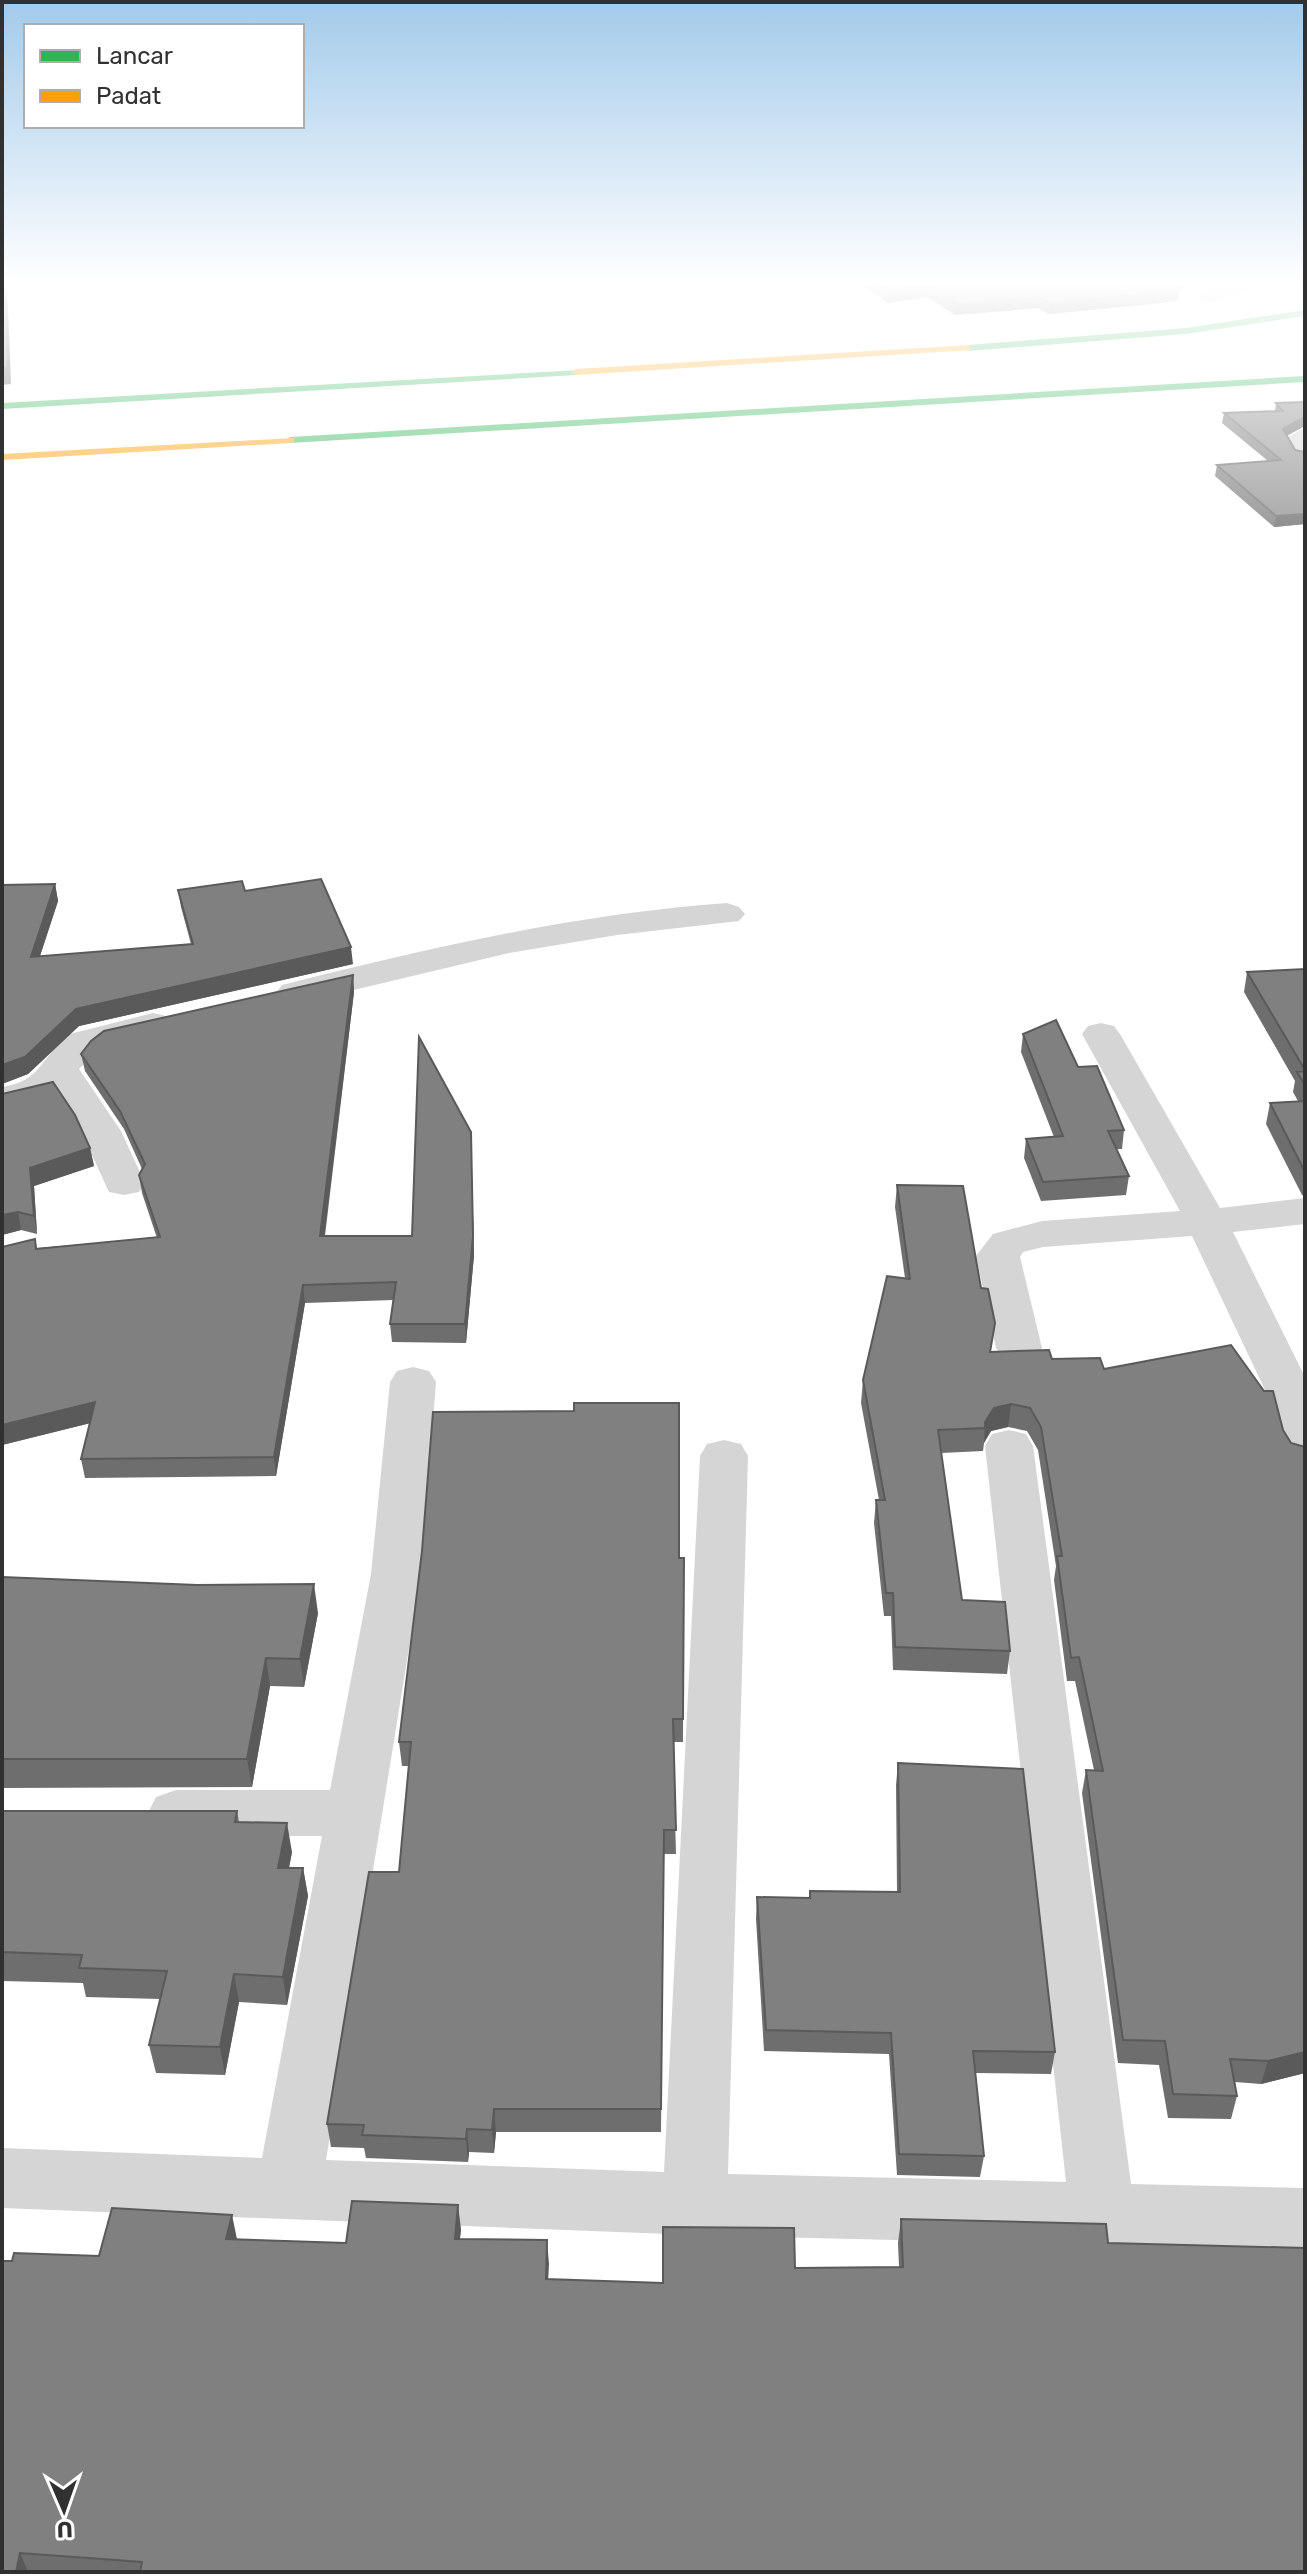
<svg xmlns="http://www.w3.org/2000/svg" width="1307" height="2574" font-family="Rubik,sans-serif">
<style>
.lines{fill:none;stroke-linecap:round;stroke-linejoin:round}
.street{fill:#d5d5d5;fill-rule:evenodd}
.fast{fill:#30b455;fill-rule:evenodd}
.slow{fill:#ff9f0a;fill-rule:evenodd}
.wall{fill:#6e6e6e}
.shaded-wall{fill:#5a5a5a}
.building{fill:#808080;stroke:#5a5a5a;stroke-width:2}
</style>
<rect width="100%" height="100%" fill="#fff"/>
<g class="lines">
<path class="street" d="M1230,283H1262L1259,287L1206,303L1196,297L1199,293Z
M1305,427V461L1296,459L1284,440Z
M727,903L739,907L745,914L739,921L617,935L509,953L295,1004L282,1001L276,993L282,985C429,948 575,914 727,903Z
M153,1013L166,1016L172,1024L166,1032L98,1050L79,1069L121,1131L145,1183L139,1192L124,1195L109,1192L81,1131L58,1096L44,1103L2,1111V1087C43,1081 41,1055 70,1034Z
M1101,1023L1114,1026L1120,1034L1220,1208L1305,1198V1224L1233,1232L1305,1377V1468L1288,1464L1281,1452L1265,1390L1192,1236L1043,1247L1023,1252L1020,1257L1042,1348L1035,1358L1019,1363L1003,1358L996,1348L976,1256L993,1234L1042,1221L1180,1211L1082,1034L1088,1026Z
M413,1367L429,1371L436,1382L421,1574L326,2160L664,2172L700,1456L707,1444L724,1440L741,1444L748,1456L728,2174L1066,2182L985,1446L992,1434L1009,1430L1026,1434L1033,1446L1131,2184L1305,2188V2250L695,2235L2,2208V2148L262,2158L322,1836H176L156,1829L148,1813L156,1797L176,1790H330L371,1574L390,1382L397,1371Z"/>
<path class="fast" d="M1305,310V316L1186,334L968,351L963,348L968,345L1186,328Z
M579,370L576,375L2,409V403Z
M1305,376V382L290,443L285,440L290,437Z"/>
<path class="slow" d="M968,345L971,350L576,375L571,372L576,369Z
M294,438V442L290,443L2,460V454Z"/>
</g>
<path class="wall" d="M859,283H1186L1185,288L1179,289L1178,300L1161,303L1048,314L1038,308L955,315L927,297L888,303Z
M1305,402L1287,436L1295,450L1305,452V524L1274,527L1215,476L1217,465L1268,461L1222,423L1224,413L1275,411L1276,403Z
M55,884L58,901L40,956L191,944L181,907L178,890L245,891L353,964L79,1026L28,1074L2,1084Z
M1305,969V1196L1302,1195L1266,1124L1270,1103L1298,1101L1293,1092L1295,1081L1244,992L1247,972Z
M353,975L354,992L325,1236H412L471,1132L474,1255L466,1343L392,1342L390,1324L393,1300L305,1303L276,1476L85,1478L81,1459L90,1423L2,1445V1247L35,1239L37,1248L157,1238L142,1193L139,1175L142,1169L124,1129L85,1071L81,1054Z
M1023,1034L1078,1067L1124,1130L1122,1149H1117L1129,1176L1126,1195L1041,1201L1024,1158L1026,1139L1054,1137L1021,1052Z
M2,1094L90,1148L94,1166L34,1186L37,1234L21,1230L2,1235Z
M897,1185L991,1352L1049,1350L1305,2073L1261,2084L1235,2082L1237,2096L1231,2119L1168,2118L1159,2065L1118,2063L1082,1793L1086,1770H1094L1075,1681H1067L1054,1580L1056,1566L1038,1450L1027,1431L1008,1427L991,1431L984,1443L983,1451L941,1453L962,1600L1010,1651L1007,1674L893,1670L891,1616H884L874,1523L876,1500H879L861,1403L863,1380L905,1278L895,1207Z
M679,1558H684L683,1739V1742H673L676,1854H664L661,2132H496L494,2153L469,2152L468,2162L366,2158L364,2148L331,2147L327,2124L399,1872L409,1766H402L399,1742Z
M2,1577L318,1613L304,1687L270,1686L252,1787L2,1788Z
M898,1763L1055,2052L1051,2074L975,2073L984,2156L980,2177L897,2175L889,2054L764,2051L756,1919L757,1897L810,1898V1891L897,1892L896,1785Z
M2,1811H237L239,1822L292,1852L289,1868H303L308,1896L287,2005L239,2002L225,2075L156,2073L149,2045L160,1999L86,1997L83,1983L2,1981Z
M901,2219L1108,2243L1305,2572H2L12,2261L99,2256L237,2239L346,2243L461,2229L460,2239L547,2240L548,2279L663,2283L795,2268L899,2267L898,2243Z"/>
<path class="shaded-wall" d="M5,283H7L11,384L2,385Z
M928,286L927,297L888,303V292Z
M1180,289L1178,300L1161,303L1048,314L1050,303Z
M1039,297L1038,308L955,315L956,304Z
M1305,417V426L1281,439L1283,429Z
M1305,514V524L1274,527L1276,516Z
M55,884L58,901L34,974L31,957Z
M351,947L353,964L79,1026L28,1074L2,1084V1065L76,1009Z
M353,975L354,992L322,1254L320,1236Z
M471,1132L474,1255L466,1343L465,1324Z
M90,1148L94,1166L34,1186L37,1234L34,1216L30,1168Z
M18,1212L21,1230L2,1235V1215Z
M303,1285L305,1303L276,1476L274,1457Z
M95,1402L99,1421L2,1445V1425Z
M1011,1404L1008,1427L991,1431L984,1443L985,1422L994,1408Z
M314,1584L318,1613L304,1687L300,1659Z
M266,1658L270,1686L252,1787L247,1759Z
M287,1823L292,1852L283,1897L278,1868Z
M303,1868L308,1896L287,2005L283,1977Z
M234,1974L239,2002L225,2075L220,2047Z
M1305,2052V2073L1261,2084L1268,2061Z
M494,2109L496,2132L494,2153L492,2130Z
M467,2129L469,2152L468,2162L466,2139Z
M458,2205L461,2229L457,2263L455,2239Z
M232,2215L237,2239H226Z
M547,2240L549,2264L547,2302L546,2279Z
M20,2553L28,2572H16Z"/>
<path class="building" d="M2,283H5L8,367H2Z
M875,283H1171L1180,289L1163,292L1050,303L1039,297L956,304L928,286L888,292Z
M1305,402V417L1283,429L1295,450L1305,452V514L1276,516L1217,465L1281,460L1224,413L1283,411L1276,403Z
M321,879L351,947L76,1009L25,1057L2,1065V885L55,884L31,957L193,944L178,890L242,881L245,891Z
M1305,969V1070L1247,972Z
M353,975L320,1236H412L419,1037L471,1132L473,1236L465,1324H390L396,1282L303,1285L274,1457L81,1459L95,1402L2,1425V1247L35,1239L36,1249L160,1237L139,1175L145,1164L120,1111L81,1054L91,1041L104,1031Z
M1056,1020L1078,1067L1097,1066L1124,1130L1108,1131L1129,1176L1043,1182L1026,1139L1063,1136L1023,1034Z
M1305,1071V1085L1297,1072Z
M53,1082L75,1115L90,1148L30,1168L34,1216L18,1212L2,1215V1094Z
M1305,1101V1172L1270,1103Z
M897,1185L963,1186L981,1288L988,1289L995,1323L990,1352L1049,1350L1052,1359L1100,1358L1104,1369L1231,1345L1264,1391H1273L1283,1430L1291,1443L1305,1447V2052L1268,2061L1230,2059L1237,2096L1173,2094L1165,2041L1123,2040L1086,1770L1103,1771L1079,1657L1071,1658L1057,1556H1062L1041,1427L1030,1408L1011,1404L994,1408L985,1422V1428L938,1430L962,1600L1005,1602L1010,1651L895,1647L893,1593H886L876,1500H885L863,1380L887,1276L910,1279Z
M574,1403H679V1558H684L683,1716V1719H673L676,1830H664L661,2109H494L492,2130L467,2129L466,2139L362,2135L364,2125L327,2124L369,1872H399L411,1742H399L422,1551L433,1412L574,1411Z
M2,1577L197,1585L314,1584L300,1659L266,1658L247,1759H2Z
M898,1763L1023,1769L1055,2052L973,2051L984,2156L899,2154L891,2033L766,2030L757,1897L810,1898V1891L900,1892Z
M2,1811H237L235,1822L287,1823L278,1868H303L283,1977L234,1974L220,2047L149,2045L167,1971L79,1968L82,1955L2,1952Z
M352,2201L458,2205L455,2239L547,2240L546,2279L663,2283V2227L794,2228L795,2268L903,2267L901,2219L1106,2224L1108,2243L1305,2248V2572H140L142,2562L20,2553L16,2572H2V2261H12L14,2253L99,2256L112,2208L232,2215L226,2239L346,2243Z"/>
<linearGradient id="sky" x2="0" y2="1"><stop stop-color="#a2caea"/><stop offset="0.44" stop-color="#fff"/><stop offset="1" stop-color="#fff" stop-opacity="0"/></linearGradient>
<rect width="1307" height="644" fill="url(#sky)"/>
<rect width="1307" height="2574" fill="none" stroke="#313131" stroke-width="8"/>
<rect x="24" y="24" width="280" height="104" fill="#ffffff" stroke="#adadad" stroke-width="2"/>
<rect x="40" y="50" width="40" height="12" fill="#30b455" stroke="#adadad" stroke-width="2"/>
<text x="96" y="64" font-size="24" fill="#313131">Lancar</text>
<rect x="40" y="90" width="40" height="12" fill="#ff9f0a" stroke="#adadad" stroke-width="2"/>
<text x="96" y="104" font-size="24" fill="#313131">Padat</text>
<g transform="translate(64 2510) rotate(178)" stroke="#ffffff" stroke-width="6" paint-order="stroke">
<path d="M0-6L14 30L0 20L-14 30Z" fill="#313131"/>
<text y="-12" font-size="22" font-weight="bold" text-anchor="middle" fill="#313131">U</text>
</g>
</svg>
